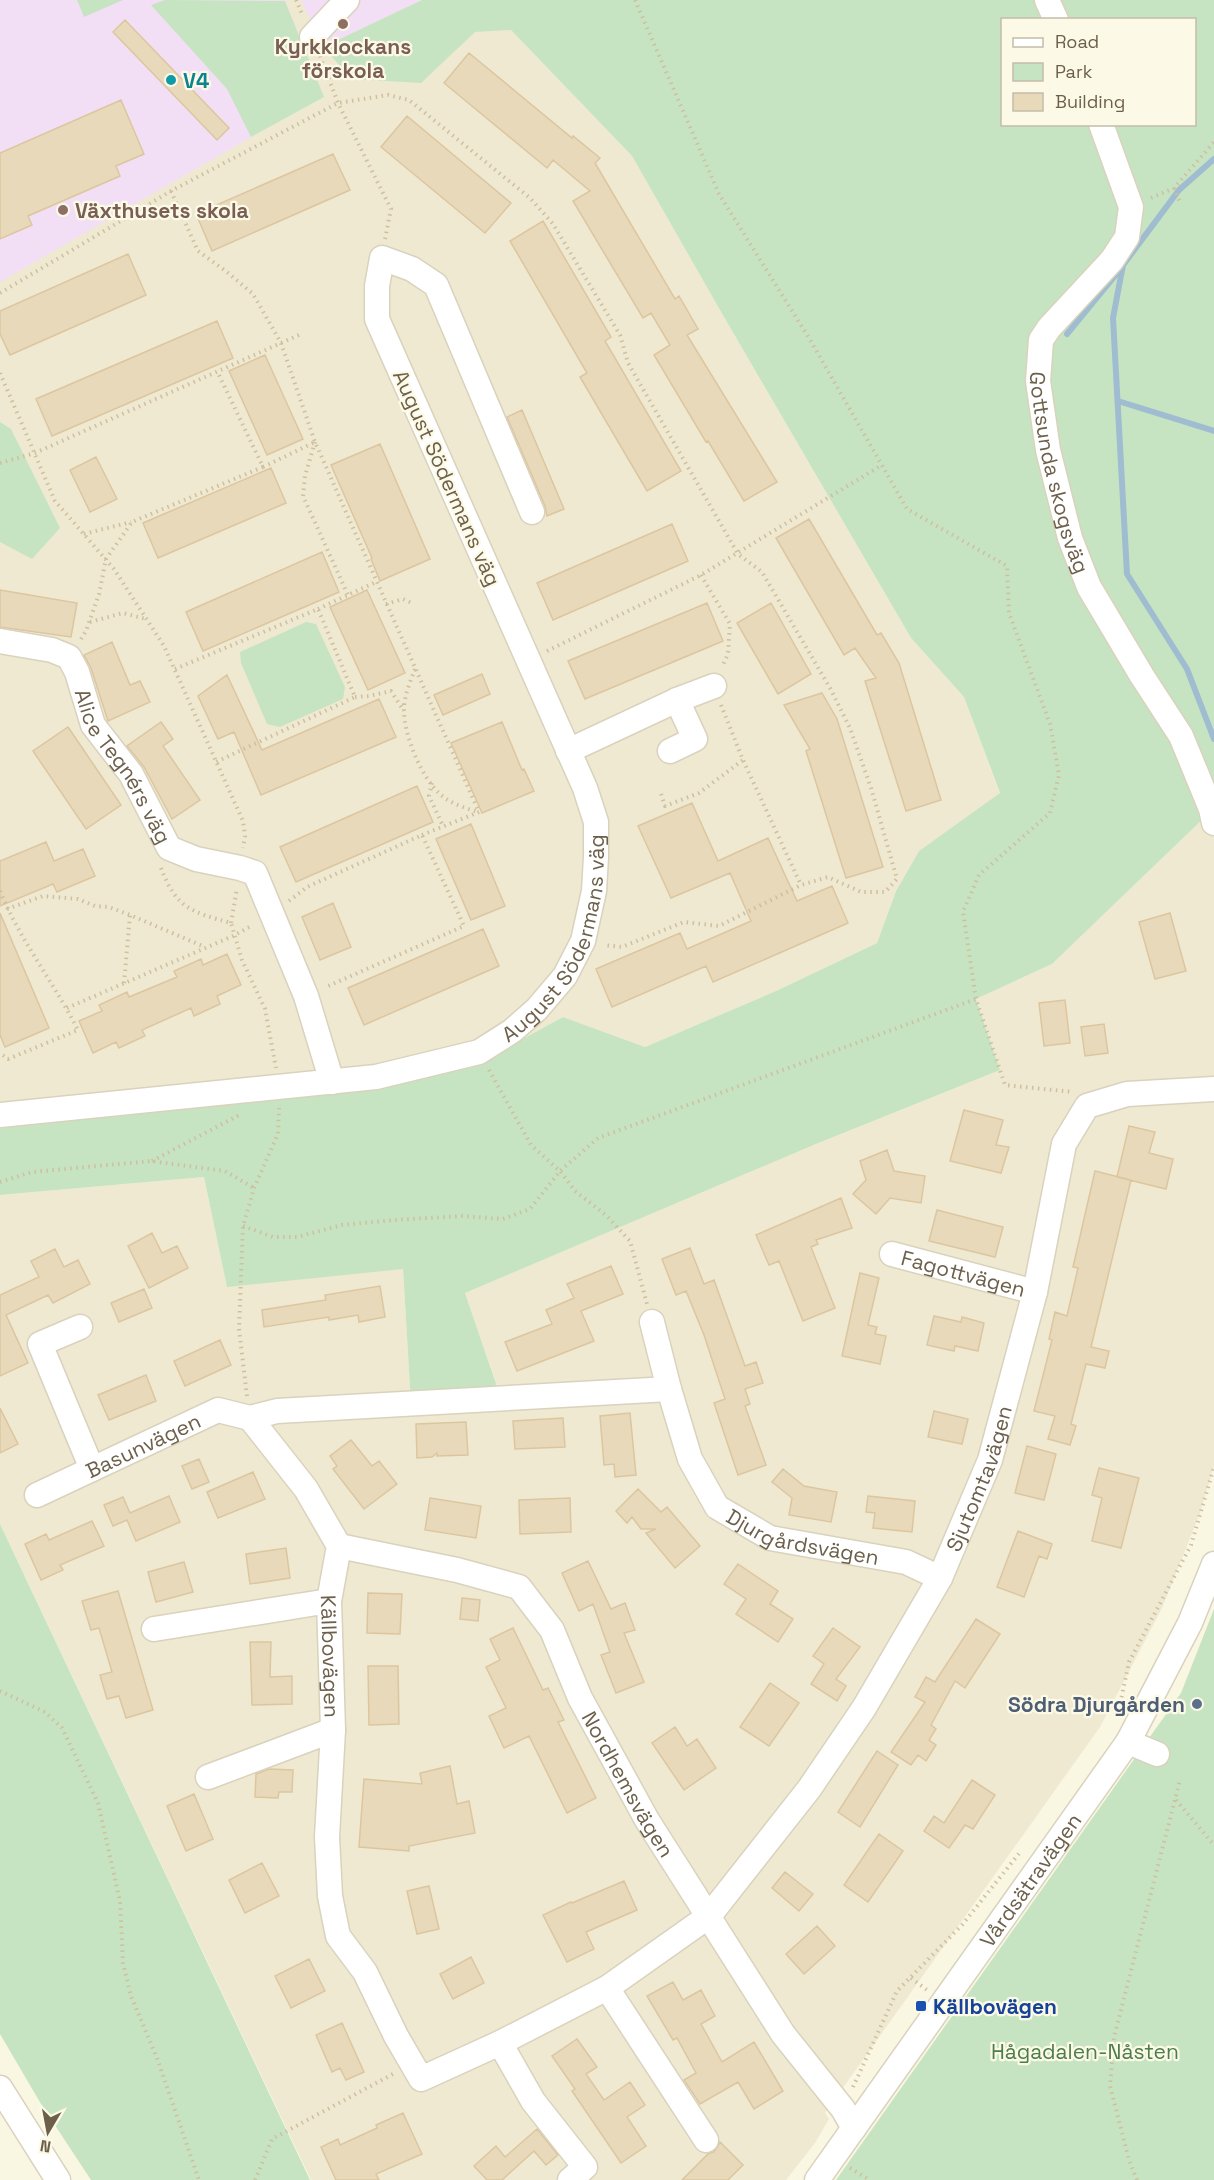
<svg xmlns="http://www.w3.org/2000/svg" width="1214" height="2180" font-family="'Space Grotesk',sans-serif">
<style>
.residential{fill:#efe9d1}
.education{fill:#f3dff5}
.green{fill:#c7e4c2;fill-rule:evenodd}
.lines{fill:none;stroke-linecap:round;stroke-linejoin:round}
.stream{stroke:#a0bcd0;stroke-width:6}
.building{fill:#e8d9ba;stroke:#dcc69f;stroke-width:1.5}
.minor-casing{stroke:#d9d2bd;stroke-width:27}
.path{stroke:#cfbfa0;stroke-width:4;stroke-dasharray:1.5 4.5;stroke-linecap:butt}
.minor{stroke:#fff;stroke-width:24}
.education-dot{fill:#8d6e63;stroke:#fcfae7;stroke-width:2}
.culture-dot{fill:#0f9aa8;stroke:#fcfae7;stroke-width:2}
.service-dot{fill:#5c6f8a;stroke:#fcfae7;stroke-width:2}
.transit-dot{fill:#1a4fb4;stroke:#fcfae7;stroke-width:2}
.labels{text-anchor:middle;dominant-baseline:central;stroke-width:4.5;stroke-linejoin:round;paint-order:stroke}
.education-label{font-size:21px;font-weight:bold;fill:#785e54;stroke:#fcfae7}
.culture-label{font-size:21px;font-weight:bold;fill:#0d838f;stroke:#fcfae7;text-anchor:start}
.street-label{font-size:21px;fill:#6d604b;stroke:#fcfae7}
.service-label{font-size:21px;font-weight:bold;fill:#4e5e75;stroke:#fcfae7;text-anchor:end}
.transit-label{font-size:21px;font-weight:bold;fill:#164399;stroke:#fcfae7;text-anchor:start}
.park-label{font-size:21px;fill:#4c7d4b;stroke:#fcfae7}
</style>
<rect width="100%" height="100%" fill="#f9f6e2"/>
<path class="residential" d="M0,0H506L511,30L632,156L724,317L911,638L964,697L1000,794L919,851L896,891L877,943L776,991L645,1047L563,1017L477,1064L0,1126Z
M1214,808V1466L1200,1513L1162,1608L1100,1727L825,2113L829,2119L815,2143L786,2180H311L0,1524V1195L204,1177L227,1286L403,1268L411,1404L501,1397L465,1293L816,1144L1000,1070L976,999L1052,964Z"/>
<path class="education" d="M0,0H285L324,97L251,137L0,282Z
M301,0H422L323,47Z"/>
<path class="green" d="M77,0H123L84,17Z
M165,0L285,1L324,97L251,137L227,89L151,5Z
M422,0H1214V828L1207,815L1052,964L976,999L1000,1070L816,1144L465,1293L501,1398L411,1404L403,1269L227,1287L204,1177L0,1195V1126L477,1064L563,1017L645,1047L776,991L877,943L896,891L919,851L1000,793L964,697L911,638L724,317L632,156L511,30L475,32L421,83L352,79L323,47ZM1002,20H1194V124H1002Z
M0,422L11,429L60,528L32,559L0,542Z
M306,622L316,624L345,687L343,699L280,727L267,724L241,663L240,652Z
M0,1524L310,2180H91L41,2104L0,2034Z
M1214,1609V2180H836L1181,1693Z"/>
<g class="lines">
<path class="stream" d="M1214,159L1179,190L1123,265L1113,318L1127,574L1187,669L1214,739
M1067,334L1122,267
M1118,401L1214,431"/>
</g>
<path class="building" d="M125,20L229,128L217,140L113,32Z
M469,53L572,138L573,136L600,158L595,163L675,299L679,296L698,329L687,335L777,482L744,501L708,441L706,442L654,355L670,345L651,313L643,318L573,201L590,191L553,160L547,168L444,83Z
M121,100L144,154L116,166L120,176L28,216L32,225L0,239V153Z
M407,116L511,203L485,233L381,147Z
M333,154L350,190L212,251L196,214Z
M543,221L611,337L605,341L681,471L647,491L580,377L587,373L510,241Z
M128,254L146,295L10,355L0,334V311Z
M217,321L233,358L52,436L36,399Z
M265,355L303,439L267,455L229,371Z
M522,410L564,509L547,516L545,506L507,417Z
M380,444L430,559L380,581L371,559L372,558L331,465Z
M96,457L117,499L90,512L70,470Z
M271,468L286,503L158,558L143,523Z
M809,519L877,635L881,633L899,663L941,800L906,811L865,681L876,678L855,648L844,655L776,538Z
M672,524L688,561L553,620L537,583Z
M322,552L339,592L203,651L186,612Z
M0,590L77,603L71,637L0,627Z
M367,590L405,673L368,690L330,607Z
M707,603L723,641L585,699L568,661Z
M771,603L811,674L778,694L737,623Z
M112,642L130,685L140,681L150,702L108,721L91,668L84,655Z
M482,674L490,694L443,715L434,695Z
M227,675L262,750L379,699L396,737L261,795L234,732L218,739L198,696Z
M822,693L837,719L883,867L846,878L806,751L810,749L784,705Z
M161,722L173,739L163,746L200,800L172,819L144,767L127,746Z
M502,722L522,770L524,769L534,791L482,813L451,743Z
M68,727L121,805L86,829L33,751Z
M417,786L433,822L296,882L280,847Z
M692,803L718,861L768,838L797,901L832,886L848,923L713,982L706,966L612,1007L596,969L680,933L687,949L751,921L730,873L671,898L638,826Z
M471,824L505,906L471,920L436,839Z
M46,842L54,861L83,849L95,876L57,892L53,884L0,906V861Z
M333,903L351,947L320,960L302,917Z
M0,913L49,1028L5,1047L0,1035Z
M1170,913L1186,971L1155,979L1139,922Z
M483,929L499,966L364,1025L348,988Z
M227,954L241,985L217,996L220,1004L194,1016L191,1008L142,1030L145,1036L119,1048L116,1042L93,1053L79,1021L102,1011L99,1005L127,992L129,997L177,977L174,971L201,959L203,965Z
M1065,1000L1070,1043L1044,1046L1039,1003Z
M1104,1024L1108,1053L1085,1056L1081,1027Z
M964,1110L1003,1120L996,1145L1009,1147L1001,1173L950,1161Z
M1129,1126L1155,1132L1149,1153L1173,1159L1166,1189L1117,1177Z
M887,1150L894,1171L925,1176L921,1203L890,1198L876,1214L853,1194L866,1180L860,1161Z
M1095,1171L1131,1180L1091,1347L1109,1351L1105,1368L1086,1364L1071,1424L1076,1426L1070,1445L1048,1439L1055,1416L1034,1411L1052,1340L1049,1339L1055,1312L1067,1316L1078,1268L1073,1267Z
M841,1198L852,1228L816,1240L818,1244L811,1247L835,1308L803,1321L779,1261L769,1265L756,1235Z
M937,1210L1003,1227L995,1257L929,1241Z
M152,1233L162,1253L177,1246L188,1268L149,1288L128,1246Z
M690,1248L704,1284L714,1280L745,1366L756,1362L763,1383L745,1389L750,1404L745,1406L766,1465L738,1475L714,1403L725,1399L704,1335L686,1291L676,1295L662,1259Z
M55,1249L64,1267L78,1260L90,1284L53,1303L48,1295L6,1315L28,1363L0,1376V1295L39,1277L31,1261Z
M611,1266L623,1294L581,1311L594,1341L517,1371L505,1342L552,1324L546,1310L574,1298L567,1284Z
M860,1273L879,1278L868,1325L877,1327L875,1334L886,1336L880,1364L842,1356Z
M380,1286L385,1317L359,1322L358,1315L329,1320V1317L264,1327L262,1310L326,1300L325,1295Z
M144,1289L152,1308L119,1322L111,1303Z
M934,1316L961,1322L962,1317L984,1323L978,1351L955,1346L954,1351L927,1345Z
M220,1340L231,1365L185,1386L174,1361Z
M146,1375L156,1401L109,1420L98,1395Z
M0,1408L18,1444L0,1453Z
M934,1411L968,1419L962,1444L928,1437Z
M630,1413L636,1475L615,1477L614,1464L604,1465L600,1416Z
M563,1418L565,1447L515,1449L513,1421Z
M466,1422L468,1455L437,1456V1453L432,1457L417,1458L416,1424Z
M351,1440L372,1466L379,1461L397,1484L364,1509L333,1469L337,1466L330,1456Z
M1027,1446L1056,1454L1044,1500L1015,1493Z
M199,1459L209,1482L192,1489L182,1466Z
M1099,1468L1139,1478L1121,1548L1092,1541L1102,1498L1092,1495Z
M783,1469L804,1486L837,1492L831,1522L789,1515L792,1498L772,1482Z
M253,1472L265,1499L218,1518L207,1492Z
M638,1489L661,1512L667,1507L700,1546L675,1568L646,1533L656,1529H641L632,1517L627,1523L616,1511Z
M169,1496L180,1522L136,1541L127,1520L113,1526L104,1505L123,1497L130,1513Z
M868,1496L915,1501L912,1532L873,1528L875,1513L866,1512Z
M430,1498L481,1506L476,1538L425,1530Z
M570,1498L571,1532L520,1534L519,1500Z
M92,1521L104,1546L60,1565L63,1570L41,1580L25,1544L46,1534L49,1540Z
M1018,1531L1052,1544L1047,1559L1039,1556L1024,1597L997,1587Z
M286,1548L290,1578L250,1584L246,1554Z
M588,1561L611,1609L625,1603L635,1630L624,1633L644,1682L616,1693L601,1655L610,1652L593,1604L579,1611L562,1573Z
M184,1562L193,1592L156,1602L148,1572Z
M738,1564L778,1591L770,1604L793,1619L778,1642L736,1614L746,1599L724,1584Z
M118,1591L153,1710L126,1718L119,1696L107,1699L100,1675L112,1672L99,1628L91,1630L82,1601Z
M368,1593L402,1594L400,1634L367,1633Z
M462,1598L480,1600L478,1621L460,1619Z
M976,1619L1000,1634L965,1688L955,1681L931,1725L936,1729L929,1740L936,1745L926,1761L918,1755L911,1765L891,1752L925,1702L915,1697L926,1677L935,1682Z
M513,1628L543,1690L548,1688L564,1720L558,1722L596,1798L567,1813L529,1736L504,1748L489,1716L506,1708L486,1667L500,1660L490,1639Z
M833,1628L860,1647L836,1679L846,1686L837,1701L811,1684L824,1664L813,1656Z
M250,1642H271L270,1677L292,1676V1704L252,1705Z
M368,1666H398L399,1724L369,1725Z
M770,1683L799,1703L769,1746L740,1727Z
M675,1727L687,1746L697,1739L716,1768L684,1790L652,1743Z
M877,1751L898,1765L860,1827L838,1812Z
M450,1766L457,1804L469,1801L475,1833L409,1846V1851L359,1847L364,1779L422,1784L420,1773Z
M269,1769L293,1770L292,1792H279L278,1798L255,1797L256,1774Z
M972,1780L995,1795L973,1829L965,1825L949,1848L924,1831L934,1816L944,1823Z
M194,1794L213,1839L186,1851L167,1806Z
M879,1834L903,1851L868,1902L844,1885Z
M262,1863L279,1896L245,1913L229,1880Z
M785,1872L813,1894L799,1911L772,1888Z
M624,1881L637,1910L586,1932L594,1949L567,1962L543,1915L571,1902L572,1903Z
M429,1886L439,1929L417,1934L407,1891Z
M817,1926L835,1946L804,1974L786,1954Z
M471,1957L484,1983L453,1999L440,1974Z
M309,1959L325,1991L291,2008L275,1976Z
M673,1982L683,2000L701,1990L715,2016L701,2024L722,2062L754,2042L783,2091L754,2109L738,2082L700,2104L684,2080L696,2073L677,2038L673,2040L647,1996Z
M342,2023L364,2072L346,2080L340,2068L332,2072L316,2035Z
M577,2039L597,2067L586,2074L604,2100L630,2082L645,2105L627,2117L646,2146L621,2163L572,2091L575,2089L552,2056Z
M403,2113L422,2154L376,2174L379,2180H336L321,2147L338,2139L340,2145L377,2128L376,2125Z
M537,2129L558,2155L546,2165L534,2151L502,2180H487L474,2166L496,2146L505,2157Z
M720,2142L743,2165L728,2180H682L708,2154L714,2152Z"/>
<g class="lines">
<defs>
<g id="minor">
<path d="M1047,0L1056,20"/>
<path d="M312,37L347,0"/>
<path id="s1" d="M1101,124L1131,207L1127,237L1112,260L1049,328L1041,340L1038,381L1048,450L1070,538L1089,587L1142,676L1181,736L1211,809L1214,823"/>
<path id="s2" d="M0,641L52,650L69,657L77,672L93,725L131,774L169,848L196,859L240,868L255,873L306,996L332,1082"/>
<path d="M568,751L677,700L714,686"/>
<path d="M670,751L695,739L677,700"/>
<path id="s3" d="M0,1115L376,1077L479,1052L512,1031L537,1009L565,976L583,941L594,891L596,857V822L585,788L377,319V286L382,258L412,269L436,285L532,512"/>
<path id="s4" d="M892,1254L1035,1292"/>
<path id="s5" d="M652,1322L669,1389L690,1459L717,1507L770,1538L906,1562L940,1578"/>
<path d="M80,1327L40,1344L92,1469"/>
<path id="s6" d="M669,1389L277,1411L250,1418L306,1489L339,1546L329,1601L333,1730L327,1837L330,1896L338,1936L365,1972L396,2036L421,2079L500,2043L607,1988L709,1916L809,1789L864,1708L940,1578L990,1460L1035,1292L1064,1144L1087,1106L1127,1094L1214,1089"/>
<path id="s7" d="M37,1495L218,1410L250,1418"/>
<path id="s8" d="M339,1546L457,1570L519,1587L552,1630L580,1698L647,1820L783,2034L843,2109L854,2128"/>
<path d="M154,1629L329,1601"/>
<path d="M1128,1742L1157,1754"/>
<path d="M208,1777L333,1730"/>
<path d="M607,1988L706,2140"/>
<path d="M500,2043L533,2101L585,2167L570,2180"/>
<path d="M0,2088L58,2180"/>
<path id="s9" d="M817,2180L1128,1742L1190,1623L1214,1564"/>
</g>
</defs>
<use href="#minor" class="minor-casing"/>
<path class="path" d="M296,0L303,16
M635,0L719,194L809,338L907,509L1007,566L1009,613L1050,724L1059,775L1050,813L979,875L963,912L976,999L1005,1085L1073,1092
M320,56L338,103L391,209L385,239
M1174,188L1180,202
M171,191L198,251L227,272L253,294L281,343L315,442L479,812
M1151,198L1174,188L1214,142
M0,293L171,191L338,103L388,95L409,100L530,198L553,224L620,335L628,363L738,554L762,572L830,688L850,728L871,788L897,879L885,892H861L828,877L801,885L719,926L684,922L622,947L604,945
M0,373L55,501L114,569L164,646L243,821L245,836L243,848
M315,442L305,476L303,496L348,595
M0,463L35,453L299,335
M263,467L315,442
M84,534L131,522
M701,575L730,624L728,654L722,667
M386,604L403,599L414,604
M318,609L376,582
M90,622L123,613L146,619
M81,639L86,631L99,594L106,559L132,522L263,467L217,371
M547,651L701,575L882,465
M175,669L318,609L355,697L216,762
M415,669C410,682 404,696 404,710C404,735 421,777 440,794C451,804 465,808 478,812
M355,697L369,696L391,691L404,711
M721,705L743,760L801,885
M432,783L429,796L443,826
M661,794L665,806L699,793L743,760
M422,835L479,812
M161,868C176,908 191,912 231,923L242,960L265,1009L276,1068
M0,891C20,940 54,983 78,1030L8,1059L0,1053
M289,901L307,887L422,835L464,926L326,987
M7,909L43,896L78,899L95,906L109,907L130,915
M231,923L237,888
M124,983L130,915L205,947
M67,1008L233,936L253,925
M489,1070L531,1145L560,1171L575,1191L607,1216L630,1241L647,1304
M152,1161L241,1114
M0,1182L32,1172L151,1161L225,1171L254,1188
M243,1226L273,1237H297L342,1225L395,1220L462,1216L503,1219L530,1209L560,1171L598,1138L976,999
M247,1396L239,1329L243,1226L254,1188L278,1134L279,1108
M0,1691L45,1712L62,1728L98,1803L120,1901L123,1963L131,1996L157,2058L199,2180
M1119,1709L1129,1662L1191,1545L1214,1467
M1176,1800L1214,1845
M911,1978L927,1990
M853,2087L897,1991L962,1925L1021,1851
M850,2168L870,2180
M255,2180L272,2139L393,2074
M1137,2180L1129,2160L1110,2086L1114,2037L1180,1780"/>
<use href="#minor" class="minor"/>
</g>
<g class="education-dot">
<circle cx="343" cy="24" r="6"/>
<circle cx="63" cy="210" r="6"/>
</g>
<circle class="culture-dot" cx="171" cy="80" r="6"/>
<circle class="service-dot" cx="1197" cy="1704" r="6"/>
<rect class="transit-dot" x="915" y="2000" width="12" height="12" rx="3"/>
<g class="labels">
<g class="education-label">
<text x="343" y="46">Kyrkklockans<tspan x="343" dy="24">förskola</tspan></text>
<text x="75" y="210" text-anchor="start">Växthusets skola</text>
</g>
<g class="culture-label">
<text x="183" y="80">V4</text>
</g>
<g class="street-label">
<text stroke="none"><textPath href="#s1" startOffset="388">Gottsunda skogsväg</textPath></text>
<text transform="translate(447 478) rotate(66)">August Södermans väg</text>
<text stroke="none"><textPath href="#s2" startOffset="194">Alice Tegnérs väg</textPath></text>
<text stroke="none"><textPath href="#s3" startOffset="630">August Södermans väg</textPath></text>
<text stroke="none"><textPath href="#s4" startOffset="74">Fagottvägen</textPath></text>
<text stroke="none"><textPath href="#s7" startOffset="117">Basunvägen</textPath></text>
<text stroke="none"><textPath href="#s6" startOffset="1984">Sjutomtavägen</textPath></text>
<text stroke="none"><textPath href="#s5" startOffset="290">Djurgårdsvägen</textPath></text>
<text stroke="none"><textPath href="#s6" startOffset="688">Källbovägen</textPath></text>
<text stroke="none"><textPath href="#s8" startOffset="411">Nordhemsvägen</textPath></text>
<text stroke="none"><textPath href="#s9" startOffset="368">Vårdsätravägen</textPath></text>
</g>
<g class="service-label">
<text x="1185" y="1704">Södra Djurgården</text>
</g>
<g class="transit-label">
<text x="933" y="2006">Källbovägen</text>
</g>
<g class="park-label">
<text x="1085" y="2051">Hågadalen-Nåsten</text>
</g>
</g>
<rect x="1001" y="18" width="195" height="108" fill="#fcfae7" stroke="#c3bca9" stroke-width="1.5"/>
<rect x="1013" y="38" width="30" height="9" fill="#ffffff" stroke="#c3bca9" stroke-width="1.5"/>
<text x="1055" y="48" font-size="18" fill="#6d604b">Road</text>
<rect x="1013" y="63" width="30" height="18" fill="#c7e4c2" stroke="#c3bca9" stroke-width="1.5"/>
<text x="1055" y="78" font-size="18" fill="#6d604b">Park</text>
<rect x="1013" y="93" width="30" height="18" fill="#e8d9ba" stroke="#c3bca9" stroke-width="1.5"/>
<text x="1055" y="108" font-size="18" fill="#6d604b">Building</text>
<g transform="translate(48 2132) rotate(190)" stroke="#fcfae7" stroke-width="4.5" paint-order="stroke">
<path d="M0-4.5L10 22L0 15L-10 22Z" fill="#6d604b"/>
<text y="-9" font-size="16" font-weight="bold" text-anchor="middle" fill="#6d604b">N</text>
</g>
</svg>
